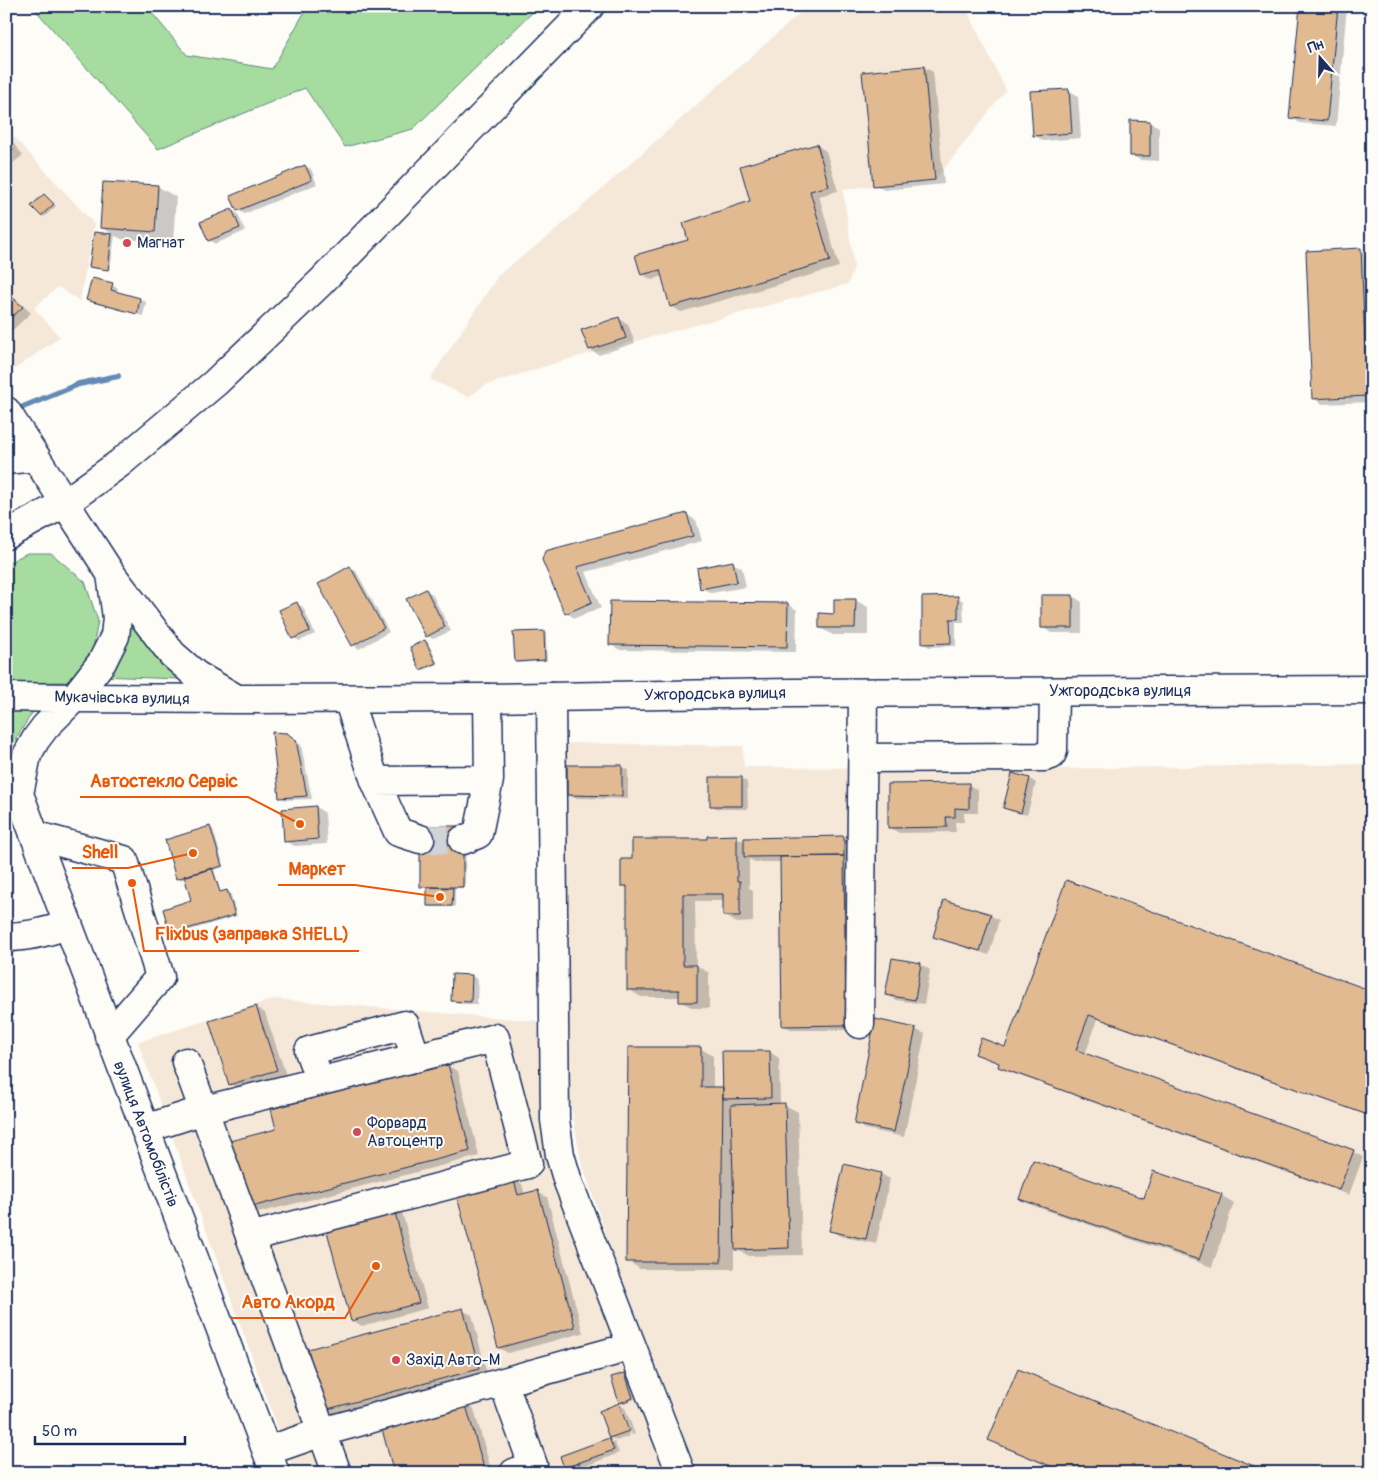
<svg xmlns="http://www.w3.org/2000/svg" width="1378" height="1479" font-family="Pangolin,sans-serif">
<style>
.built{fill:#f5e8d9}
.green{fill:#a6dc9f;stroke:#60867e}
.shadow{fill:#0003}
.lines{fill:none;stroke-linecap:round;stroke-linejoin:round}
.stream{stroke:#638bb6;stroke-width:6}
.building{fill:#e1ba92;stroke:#1b2f5e}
.minor-tunnel{stroke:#d0d3d8;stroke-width:28;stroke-dasharray:28 14;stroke-linecap:butt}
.minor-casing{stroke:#1b2f5e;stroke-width:31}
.major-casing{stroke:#1b2f5e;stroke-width:31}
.highway-casing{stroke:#1b2f5e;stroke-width:31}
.minor{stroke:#fdfcf7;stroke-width:28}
.major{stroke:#fdfcf7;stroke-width:28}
.highway{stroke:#fdfcf7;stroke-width:28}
.poi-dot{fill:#d1495b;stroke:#fdfcf7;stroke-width:2}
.labels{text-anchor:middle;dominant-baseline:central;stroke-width:4;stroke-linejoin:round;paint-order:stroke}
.poi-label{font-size:16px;fill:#1b2f5e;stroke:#fdfcf7;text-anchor:start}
.street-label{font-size:16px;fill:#1b2f5e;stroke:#fdfcf7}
.leader{fill:none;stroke:#e8590c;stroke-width:2}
.callout-dot{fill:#e8590c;stroke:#fdfcf7;stroke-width:2}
.callout-label{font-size:18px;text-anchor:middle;font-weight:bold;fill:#e8590c;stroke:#fdfcf7;stroke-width:4;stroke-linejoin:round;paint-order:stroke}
</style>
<rect width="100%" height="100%" fill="#fdfcf7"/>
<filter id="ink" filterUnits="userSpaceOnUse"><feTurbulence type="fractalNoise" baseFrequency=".02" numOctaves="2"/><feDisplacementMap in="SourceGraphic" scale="10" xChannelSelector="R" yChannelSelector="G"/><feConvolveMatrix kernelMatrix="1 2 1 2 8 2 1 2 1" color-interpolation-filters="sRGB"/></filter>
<g filter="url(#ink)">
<path class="built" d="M808,6H965L1006,90L935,180L843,189L854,267L848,284L566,360L486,385L468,397L430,379L499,274L550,235Z
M6,128L94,224L80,301L58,287L34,308L60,337L15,369L6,367Z
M565,743L743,746L744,767L1040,769L1372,764V1473H894V1470L821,1473H698L611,1249L581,1161L561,1049Z
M274,999L538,1021L546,1148L681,1473H294L138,1042Z"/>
<path class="green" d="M32,6H146L187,55L272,69L308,6H539L413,129L345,147L305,88L158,149Z
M27,553H51L85,582L98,621L92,654L67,682L6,683V564Z
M127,614L180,679L99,676Z
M36,707L6,754V709Z"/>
<path class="shadow" d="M1301,6H1347L1336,126L1300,123L1290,117Z
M924,67L933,72L944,184L884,190L875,185Z
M1069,90L1078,96L1081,138L1043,141L1034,135Z
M1150,122L1159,127V161L1140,160L1131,155Z
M6,135L23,155L6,169Z
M817,145L826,151L838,191L819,196L839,267L681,312L671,306L663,276L652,280L642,274L689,241L752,201Z
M305,166L311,169L317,184L244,214L238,210Z
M157,186L176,197L173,242L121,239L102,228Z
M47,197L56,206L44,217L41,215Z
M232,210L238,214L245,231L215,244L209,240Z
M95,233L115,235L110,270L91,267Z
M1361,250L1370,255L1372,402L1323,404L1313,398Z
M112,285L118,288L117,293L140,299L146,302L143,316L93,303L87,300Z
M6,290L31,313L6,336Z
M618,318L628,324L635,343L599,355L590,350Z
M687,515L696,520L702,541L586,572L601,608L575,618L566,613L546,552Z
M733,563L742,568L746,587L711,593L702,588Z
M350,568L356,571L389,632L359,649L353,645Z
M426,590L432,594L451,631L433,639L427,636Z
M1073,596L1082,602V633H1051L1042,627Z
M957,597L963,601L964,622H956V646L929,647L923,643Z
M855,600L868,607V635H833L820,628Z
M297,604L303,607L315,634L300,641L293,638Z
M788,604L797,610L796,652L620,650L611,645Z
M543,632L546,633L547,661L518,663L516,661Z
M425,641L428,642L438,664L424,670L421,669Z
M293,738L301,745L312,799L286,800L280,797Z
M568,766L622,767L628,770V799L574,798L568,795Z
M741,778L747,782L748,809H718L712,806Z
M1030,779L1036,783L1027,815L1010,811L1004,807Z
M969,785L978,790V813H964V822H955L956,832L899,833L889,827Z
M316,807L325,813L327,844L295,846L285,841Z
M210,828L213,829L224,867L214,870L221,893L227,891L230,892L237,916L174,935L171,933L193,901L186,878L180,880L177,878Z
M466,829L465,888H455V907H431L428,906V888L421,886Z
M736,837L745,842L843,837L853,843L855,1030H793L783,1025L781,862H755L749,859V888L753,890V922L737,923L724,915V901H695L696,965L709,973V1008H693L680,1001V997H641L628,989V889L622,885L633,860L708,840Z
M1066,882L1372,992V1117L1098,1019L1085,1055L1353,1152L1363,1157L1349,1195L1009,1072L999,1066L1000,1064L976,1054L1006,1048Z
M990,915L999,920L989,955L944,941L934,936Z
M921,964L930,970L924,1004L896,1000L887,994Z
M453,975L472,976L478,980L477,1004H458L452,1000Z
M256,1007L265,1013L286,1075L240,1090L231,1084Z
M915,1029L925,1034L904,1137L865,1129L855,1124Z
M700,1048L713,1056V1088H724L770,1052L779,1058L780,1105H785L798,1112L802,1255L749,1256L734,1248V1269H640L628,1261Z
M448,1066L458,1071L479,1156L258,1213L248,1207L278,1130Z
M881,1174L890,1179L876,1244L840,1236L831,1231Z
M512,1179L522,1184L525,1195L537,1192L547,1197L583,1333L508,1353L499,1348Z
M1221,1195L1234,1203L1212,1267L1034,1206L1021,1199L1145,1200Z
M393,1207L402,1212L428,1308L362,1326L352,1320Z
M462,1310L472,1315L487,1374L335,1414L325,1409Z
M625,1374L627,1376L635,1399L620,1405L625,1408L635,1434L632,1435L622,1408H620L630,1436L616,1441L610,1437L601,1411L621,1404L613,1378Z
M465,1403L474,1409L492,1473H395Z
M609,1440L615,1443L619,1453L583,1467L590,1473H559L568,1469L565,1468L561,1457Z
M990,1440L1268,1473H1065L1002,1447Z
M621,1467L631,1473H605Z"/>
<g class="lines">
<path class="stream" d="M23,407L79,384L118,376"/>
</g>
<path class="building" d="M1300,6H1338L1327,121L1289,118Z
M924,66L935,180L873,186L862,72Z
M1069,89L1072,133L1033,136L1030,91Z
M1130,120L1150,121V156H1130Z
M6,140L14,150L6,156Z
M817,144L829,186L810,191L830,261L670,307L660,270L641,275L635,255L688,240L683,223L750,201L740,166Z
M305,165L312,180L237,211L230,196Z
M103,182L158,185L155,232L100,228Z
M44,194L54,204L41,216L31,206Z
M232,209L240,228L208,241L200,222Z
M94,232L112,234L108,270L89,267Z
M1361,248L1367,396L1312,399L1306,251Z
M92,278L113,283L111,290L140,298L137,314L86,300Z
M6,292L23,307L6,322Z
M619,317L626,338L589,350L581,330Z
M687,513L693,536L577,567L592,602L565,614L542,560L545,551Z
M733,561L737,582L700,589L697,568Z
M350,566L384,628L352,646L318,584Z
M426,589L445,627L426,637L406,599Z
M1041,595H1073V628H1041Z
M958,596V619H950L951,643L922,644V597Z
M834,599H856L855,628H819V613L834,614Z
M610,601L788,603L787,647L609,645Z
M297,602L310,631L292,639L279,610Z
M544,631L545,660L515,662L513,632Z
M425,640L436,663L420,670L410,647Z
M272,732L287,733L296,740L307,796L279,798Z
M567,765H622V796L567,795Z
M1012,773L1030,778L1021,813L1003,808Z
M710,777H742V806H710Z
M969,783V809L955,808V817H946L947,827L888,828V784Z
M316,806L318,839L284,842L282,809Z
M210,826L222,866L176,879L165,840Z
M420,826H463V887H420Z
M737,835V881H740V916H723V894H683V965H697V1002H679V990H627V886H621V859H632V839H707V836Z
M844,836V856L744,857V838Z
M844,856L846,1025L782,1026L780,857Z
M212,868L220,892L227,890L235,915L170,934L163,909L191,900L184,876Z
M1066,880L1372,991V1095L1365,1114L1089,1015L1076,1050L1354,1150L1339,1190L998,1067L999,1063L975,1054L981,1038L1005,1047Z
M427,887L453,888L452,906H427Z
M944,900L991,914L980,951L933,937Z
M892,958L921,963L915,1000L885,995Z
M452,974L472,975L471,1002L451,1001Z
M256,1006L277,1070L229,1085L209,1021Z
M875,1019L916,1028L894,1132L854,1124Z
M628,1047H701V1087H723L721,1262H626Z
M722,1051H770L771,1098L723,1099Z
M448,1064L470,1151L247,1208L230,1141L276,1129L271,1109Z
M785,1103L789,1248L735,1250L731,1105Z
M1033,1160L1144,1198L1153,1171L1222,1194L1199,1260L1019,1199Z
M844,1164L881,1173L866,1239L829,1231Z
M513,1177L518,1195L538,1190L575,1327L498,1348L456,1193Z
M393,1205L419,1303L351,1321L325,1224Z
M463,1308L479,1369L324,1410L308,1349Z
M1018,1369L1271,1473H1067L988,1440Z
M625,1373L633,1398L619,1403L611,1377Z
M465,1402L484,1468L468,1473H394L381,1426Z
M619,1403L629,1431L609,1438L599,1411Z
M609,1438L614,1450L564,1468L560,1456Z
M580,1464L583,1473H555Z
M621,1466L624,1473H602Z"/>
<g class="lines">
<path class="minor-tunnel" d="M420,839L463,840"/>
<defs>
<path id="minor" d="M6,411L65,503
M6,460L36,457
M551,697L555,1120L560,1155L568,1182L681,1473
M348,699L375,781L489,780L488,698
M863,758L1045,757L1051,755L1053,751L1054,692
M375,781L398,832L420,839
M34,835L124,860L160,977L109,1036
M463,840L478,834L489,780
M6,937C28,937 47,932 67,925
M860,1024L863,693
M186,1062L337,1473
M320,1081L309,1051L405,1025L416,1058
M145,1129L204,1110L495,1038L528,1164L250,1237
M503,1382L533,1465L514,1473
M267,1451L322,1432L612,1352"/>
<path id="major" d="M111,574L172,654L196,675L237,699
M74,698L238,699L488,698L791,693L1372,690"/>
<path id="highway" d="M6,535L65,503L120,463L215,383L320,283L590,6
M6,697L74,698
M6,778L19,794L275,1473
M19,794L27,755L36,739L45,727L74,698L102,662L115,636L117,618L111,574L65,503"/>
</defs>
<use href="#minor" class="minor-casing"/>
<use href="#major" class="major-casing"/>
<use href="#highway" class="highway-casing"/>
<use href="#minor" class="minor"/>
<use href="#major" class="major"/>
<use href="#highway" class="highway"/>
</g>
</g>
<g class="poi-dot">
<circle cx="127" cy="243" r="5"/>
<circle cx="357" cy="1132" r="5"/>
<circle cx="396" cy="1360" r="5"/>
</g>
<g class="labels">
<g class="poi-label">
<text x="137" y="243">Магнат</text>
<text x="367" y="1123">Форвард<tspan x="367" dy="18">Автоцентр</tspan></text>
<text x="406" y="1360">Захід Авто-М</text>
</g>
<g class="street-label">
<text x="1120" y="691">Ужгородська вулиця</text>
<text transform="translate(715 694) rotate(-1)">Ужгородська вулиця</text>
<text transform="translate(122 698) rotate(1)">Мукачівська вулиця</text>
<text transform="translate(146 1134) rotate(69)">вулиця Автомобілістів</text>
</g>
</g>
<path class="leader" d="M300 824L248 797H80M193 853L128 868H72M440 897L355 885H278M132 883L144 951H359M376 1266L345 1318H232"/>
<g class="callout-dot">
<circle cx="300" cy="824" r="5"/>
<circle cx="193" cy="853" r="5"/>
<circle cx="440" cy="897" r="5"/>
<circle cx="132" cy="883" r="5"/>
<circle cx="376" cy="1266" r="5"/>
</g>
<g class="callout-label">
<text x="164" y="787">Автостекло Сервіс</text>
<text x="100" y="858">Shell</text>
<text x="317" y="875">Маркет</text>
<text x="252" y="940">Flixbus (заправка SHELL)</text>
<text x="288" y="1308">Авто Акорд</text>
</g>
<rect width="1378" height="1479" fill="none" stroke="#fdfcf7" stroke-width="25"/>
<rect x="12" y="12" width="1353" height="1454" fill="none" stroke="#1b2f5e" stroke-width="2" filter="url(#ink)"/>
<g transform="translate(1320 58) rotate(340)" stroke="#fdfcf7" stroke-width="4" paint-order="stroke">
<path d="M0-4L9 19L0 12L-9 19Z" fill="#1b2f5e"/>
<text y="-8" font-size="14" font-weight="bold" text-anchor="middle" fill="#1b2f5e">Пн</text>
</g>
<path d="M35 1436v8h150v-8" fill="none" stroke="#1b2f5e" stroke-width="2.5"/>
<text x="42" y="1436" font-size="15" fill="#1b2f5e" stroke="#fdfcf7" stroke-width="4" paint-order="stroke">50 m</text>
</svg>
